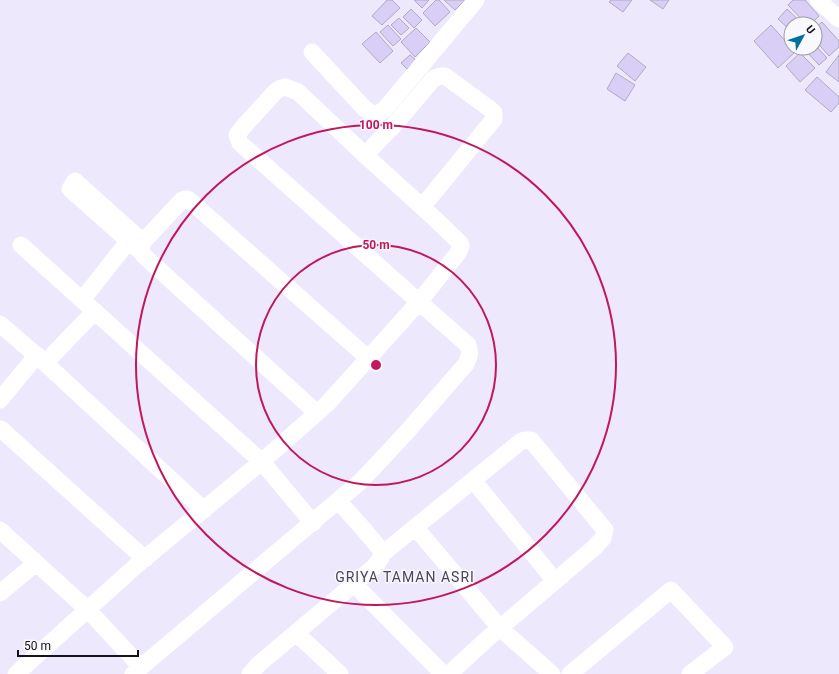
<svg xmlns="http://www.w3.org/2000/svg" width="839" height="674" font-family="Roboto,sans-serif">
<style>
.building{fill:#d9cff6;stroke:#afaac0}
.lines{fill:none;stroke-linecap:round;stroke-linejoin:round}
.street{stroke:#fff;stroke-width:17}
.ring{fill:none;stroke:#c2185b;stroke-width:2}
.labels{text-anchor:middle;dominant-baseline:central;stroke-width:3;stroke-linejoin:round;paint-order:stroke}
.neighbourhood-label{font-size:14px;letter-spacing:1px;fill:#494458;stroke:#f9f8fd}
.centre{fill:#c2185b;stroke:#f9f8fd;stroke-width:2}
.ring-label{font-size:12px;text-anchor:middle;font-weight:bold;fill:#c2185b;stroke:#f9f8fd;stroke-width:3;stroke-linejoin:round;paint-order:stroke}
</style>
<rect width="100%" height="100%" fill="#ede8fc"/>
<path class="building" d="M387,0H392L400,8L382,25L372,16Z
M414,0H429L422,8Z
M436,0H439L450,12L435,26L423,13Z
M444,0H465L455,10Z
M611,0H632L623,12L609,2Z
M650,0H669L663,9Z
M793,0H805L819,16L811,24H806L788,5Z
M411,9L422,20L414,28L403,17Z
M787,9L803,24H791V31L778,19Z
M399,18L409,28L401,35L391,25Z
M822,22L839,41V47L829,56L815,40V28Z
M388,25L401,39L393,46L380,32Z
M771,25L795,52L778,68L754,41Z
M416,28L430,42L415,57L401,42Z
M376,32L393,51L380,63L362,44Z
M815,45L827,58L819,65L803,48H815Z
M628,53L646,67L635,81L617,66Z
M800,53L815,68L800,82L786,66Z
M410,55L416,60L407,69L401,63Z
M839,55V82L826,72Z
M616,73L635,85L625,101L607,89Z
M817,77L839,97V103L831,112L805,90Z"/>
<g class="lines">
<path class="street" d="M818,0L839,19
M312,52L364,108L371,113L378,114L385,109L476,0
M285,87L298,92L365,155L432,216L460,243L461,246L458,253L419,302L240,143L237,135L244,126L275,92L281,88Z
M365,155L396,123L434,78L441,76H445L490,109L494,113V119L422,207
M21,245L262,462L313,523
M141,252L70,189L75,181L143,242
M82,300L134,234
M95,311L45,363L204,510
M0,324L45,363
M0,400L37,355
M317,413L143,255L141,248L143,242L182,200L185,199H188L368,358
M0,430L1,429L145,559
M473,480L555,581
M415,527L500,628L552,674
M0,530L88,610L141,667
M381,555L520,442L525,440H531L605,530L603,538L595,547L487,639L449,674
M354,584L443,674
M0,593L36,563
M296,633L340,674
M16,674L138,564L266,458L327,404L419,302L468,345C471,353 469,357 466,364L405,434L361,481L133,674
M250,674L259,664L374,567L381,558V550L360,525L338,501
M570,674L671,590L725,647L690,674"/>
</g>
<g class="ring">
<circle cx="376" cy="365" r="120"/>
<circle cx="376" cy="365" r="240"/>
</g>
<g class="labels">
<g class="neighbourhood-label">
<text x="405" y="577">GRIYA TAMAN ASRI</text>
</g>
</g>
<circle cx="376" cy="365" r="6" class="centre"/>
<g class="ring-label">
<text x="376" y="129">100 m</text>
<text x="376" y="249">50 m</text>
</g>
<g transform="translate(803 36) rotate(50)"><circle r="19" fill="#f9f8fd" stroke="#9d9ca2"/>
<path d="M0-3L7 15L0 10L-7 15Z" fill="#00719c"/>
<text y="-6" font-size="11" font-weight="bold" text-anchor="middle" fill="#14121a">U</text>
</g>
<path d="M18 650v6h120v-6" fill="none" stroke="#14121a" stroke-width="2"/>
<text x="24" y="650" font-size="12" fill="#14121a" stroke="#f9f8fd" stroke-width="3" paint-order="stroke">50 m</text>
</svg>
